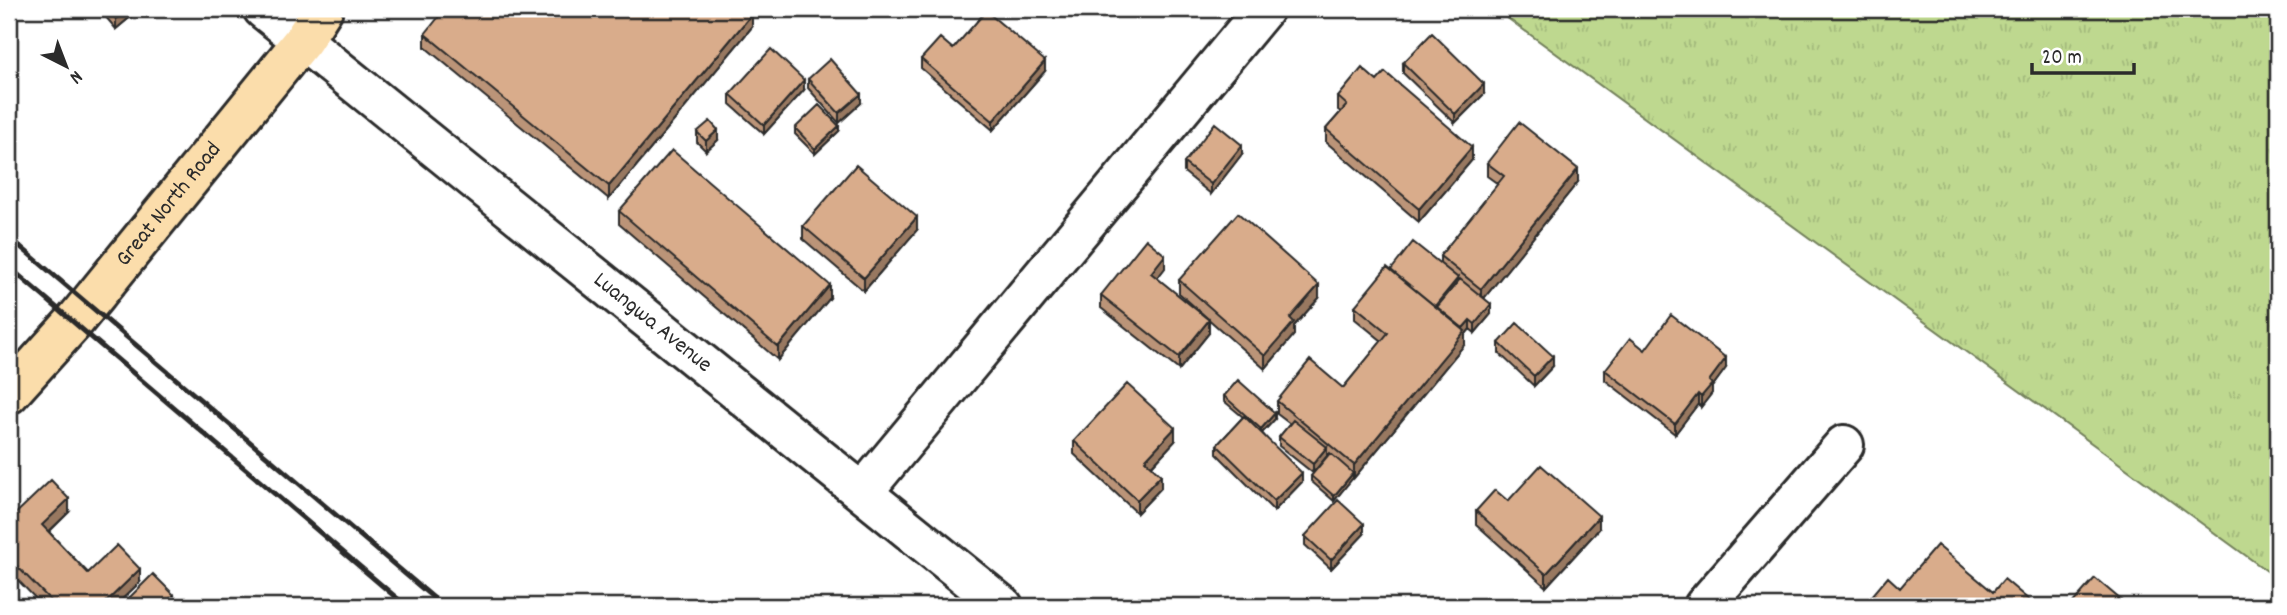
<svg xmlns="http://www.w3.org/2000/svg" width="2287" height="615" font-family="Dekko,sans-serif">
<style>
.grass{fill:url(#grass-tufts);stroke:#74825d;stroke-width:2}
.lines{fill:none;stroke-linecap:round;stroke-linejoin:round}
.street-casing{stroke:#2b2b2b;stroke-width:44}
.secondary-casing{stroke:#2b2b2b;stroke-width:44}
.highway-casing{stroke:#2b2b2b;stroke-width:44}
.street{stroke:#fff;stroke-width:38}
.secondary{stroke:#fff;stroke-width:38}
.highway{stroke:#fbddab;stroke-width:38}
.rail{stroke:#2b2b2b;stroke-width:5}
.wall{fill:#bb9478;stroke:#2b2b2b;stroke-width:2}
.shaded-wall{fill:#987861;stroke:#2b2b2b;stroke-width:2}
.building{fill:#d9ac8b;stroke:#2b2b2b;stroke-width:2}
.labels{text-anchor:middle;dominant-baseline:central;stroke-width:5;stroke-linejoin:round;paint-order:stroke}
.street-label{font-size:23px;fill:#2b2b2b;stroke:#fff}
</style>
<defs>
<pattern id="grass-tufts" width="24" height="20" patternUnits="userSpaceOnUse" patternTransform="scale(1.75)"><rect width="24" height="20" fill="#bed88f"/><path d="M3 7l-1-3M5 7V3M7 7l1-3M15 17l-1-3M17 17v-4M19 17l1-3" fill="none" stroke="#a3ba7c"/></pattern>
</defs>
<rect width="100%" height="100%" fill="#fff"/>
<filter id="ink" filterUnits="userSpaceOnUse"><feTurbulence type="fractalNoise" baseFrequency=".0143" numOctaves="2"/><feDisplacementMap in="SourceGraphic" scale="14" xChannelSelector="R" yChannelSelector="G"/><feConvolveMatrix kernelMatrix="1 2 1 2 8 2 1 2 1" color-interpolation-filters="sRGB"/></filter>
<g filter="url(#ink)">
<path class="grass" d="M1495,9H2278V579Z"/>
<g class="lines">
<defs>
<path id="street" d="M863,492L1264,9
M1704,606L1844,445"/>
<g id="secondary">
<path id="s1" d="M263,9L1003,606"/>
</g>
<g id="highway">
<path id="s2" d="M9,394L74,322L303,40L323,9"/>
</g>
</defs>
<use href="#street" class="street-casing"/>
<use href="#secondary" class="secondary-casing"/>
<use href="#highway" class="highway-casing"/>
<use href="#street" class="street"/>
<use href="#secondary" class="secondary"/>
<use href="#highway" class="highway"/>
<path class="rail" d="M9,237L443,606
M9,267L406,606"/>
</g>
<path class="wall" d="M99,9H140L116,29Z
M752,27L609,199L425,47V34Z
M921,59L1045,71L993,130L921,68Z
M1403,63L1484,94L1455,123L1403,73Z
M808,79L861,103L839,123L808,88Z
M1377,81L1472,160L1419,222L1326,142V129L1341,112L1338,110V97Z
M804,90L764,134L730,104V94Z
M795,128L839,131L815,154L795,134Z
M697,132L718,140L706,151L697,142Z
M1242,154L1211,194L1184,172V163Z
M1487,163L1578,182L1484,298L1491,314L1475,333L1470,329L1465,335V344L1354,478L1353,477L1334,501L1311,481V476L1328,456L1327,455L1313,473L1279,446V437L1290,424L1277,414V401L1343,388L1382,341L1355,319V306L1391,270L1440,264V256L1498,184L1487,176Z
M619,211L830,298L778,360L619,224Z
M803,226L917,230L864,291L803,239Z
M1165,268L1157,278L1209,333L1179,370L1101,308V295Z
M1179,280L1319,298L1294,326V335L1265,369L1179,293Z
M1499,343L1553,366L1534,386L1499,353Z
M1645,350L1726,368L1712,387V393L1701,407L1698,404L1675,434L1605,380V370Z
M1224,396L1275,419L1262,433L1302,482L1274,511L1217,454V445L1243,417L1224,401Z
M1074,441H1175L1152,466L1161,488L1137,513L1074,454Z
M1508,501L1599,529L1546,587L1476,524V511Z
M69,512L49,532L88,573L140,582L115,606H43L9,571V520Z
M1364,534L1331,569L1305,545V536Z
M1900,588L1993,592L2036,606H1871V597Z"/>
<path class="shaded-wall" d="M128,9H140L116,29V19Z
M752,14V27L609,199V186Z
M1045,61V71L993,130V121Z
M804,80V90L764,134V125Z
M1484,84V94L1455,123V114Z
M861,94V103L839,123V113Z
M839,126V131L815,154V149Z
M718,130V140L706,151V141Z
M1242,145V154L1211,194V184Z
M1472,147V160L1419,222V209Z
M1578,169V182L1481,302V289Z
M917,217V230L864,291V278Z
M1165,255V268L1151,286V273Z
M1458,278V288L1437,307V313L1435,306Z
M830,285V298L778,360V347Z
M1319,285V298L1294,326V335L1265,369V356L1290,318Z
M1491,304V314L1475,333V324Z
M1209,320V333L1179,370V357Z
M1470,320V329L1465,335V344L1354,478V465L1463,333V328Z
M1553,356V366L1534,386V376Z
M1726,358V368L1712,387V393L1701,407V397L1709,381Z
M1698,394V404L1675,434V424Z
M1275,413V419L1261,434V429Z
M1175,428V441L1145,473V460Z
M1327,447V456L1313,473V464Z
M1302,473V482L1274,511V501Z
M1353,473V478L1334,501V496Z
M1161,475V488L1137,513V500Z
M69,499V512L42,538V525Z
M1599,516V529L1546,587V574Z
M1364,524V534L1331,569V560Z
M140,569V582L115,606H102Z
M174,595V606H162Z"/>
<path class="building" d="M107,9H128L116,19Z
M445,9H746L752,14L609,186L425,34Z
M986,11L1045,61L993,121L921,59L940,38L953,49Z
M1432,33L1484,84L1455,114L1403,63Z
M771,49L804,80L764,125L730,94Z
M830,59L861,94L839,113L808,79Z
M1362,68L1377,81L1385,72L1472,147L1419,209L1326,129L1347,105L1338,97Z
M819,105L839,126L815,149L795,128Z
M710,121L718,130L706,141L697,132Z
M1519,122L1578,169L1481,289L1440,256L1504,176L1487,163Z
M1215,123L1242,145L1211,184L1184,163Z
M672,150L830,285L778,347L619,211Z
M856,165L917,217L864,278L803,226Z
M1238,213L1319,285L1290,318L1294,322L1265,356L1179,280Z
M1146,239L1165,255L1151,273L1209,320L1179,357L1101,295Z
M1413,242L1458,278L1435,306L1391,270Z
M1387,267L1465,331L1354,465L1277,401L1310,360L1343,388L1388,333L1355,306Z
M1460,279L1491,304L1475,324L1470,320L1463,328L1437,307Z
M1671,315L1726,358L1709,381L1712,384L1701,397L1698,394L1675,424L1605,370L1630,338L1645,350Z
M1517,323L1553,356L1534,376L1499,343Z
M1238,380L1275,413L1261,429L1224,396Z
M1127,384L1175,428L1145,460L1161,475L1137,500L1074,441Z
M1244,416L1302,473L1274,501L1217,445Z
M1293,420L1327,447L1313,464L1279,437Z
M1330,453L1353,473L1334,496L1311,476Z
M1541,465L1599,516L1546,574L1476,511L1495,490L1508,501Z
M51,480L69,499L42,525L88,573L117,545L140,569L102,606H56L9,558V520Z
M1338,500L1364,524L1331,560L1305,536Z
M1937,545L1993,592L2004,579L2036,606H1882L1871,597L1888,577L1900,588Z
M153,574L174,595L162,606H121Z
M2095,578L2128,606H2070Z"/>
</g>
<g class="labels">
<g class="street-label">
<text stroke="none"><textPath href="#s2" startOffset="248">Great North Road</textPath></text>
<text stroke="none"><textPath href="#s1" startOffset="500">Luangwa Avenue</textPath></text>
</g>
</g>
<rect width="2287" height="615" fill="none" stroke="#fff" stroke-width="35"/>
<rect x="18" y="18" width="2252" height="580" fill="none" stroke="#2b2b2b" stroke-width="2.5" filter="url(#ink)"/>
<g transform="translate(66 66) rotate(138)" stroke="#ffffff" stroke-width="5" paint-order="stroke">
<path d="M0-5L12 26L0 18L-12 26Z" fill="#2b2b2b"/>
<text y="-10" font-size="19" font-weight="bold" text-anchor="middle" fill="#2b2b2b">N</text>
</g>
<path d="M2032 63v10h102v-10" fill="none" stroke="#2b2b2b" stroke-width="3.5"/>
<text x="2042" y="63" font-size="21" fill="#2b2b2b" stroke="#ffffff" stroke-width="5" paint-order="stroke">20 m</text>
</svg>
